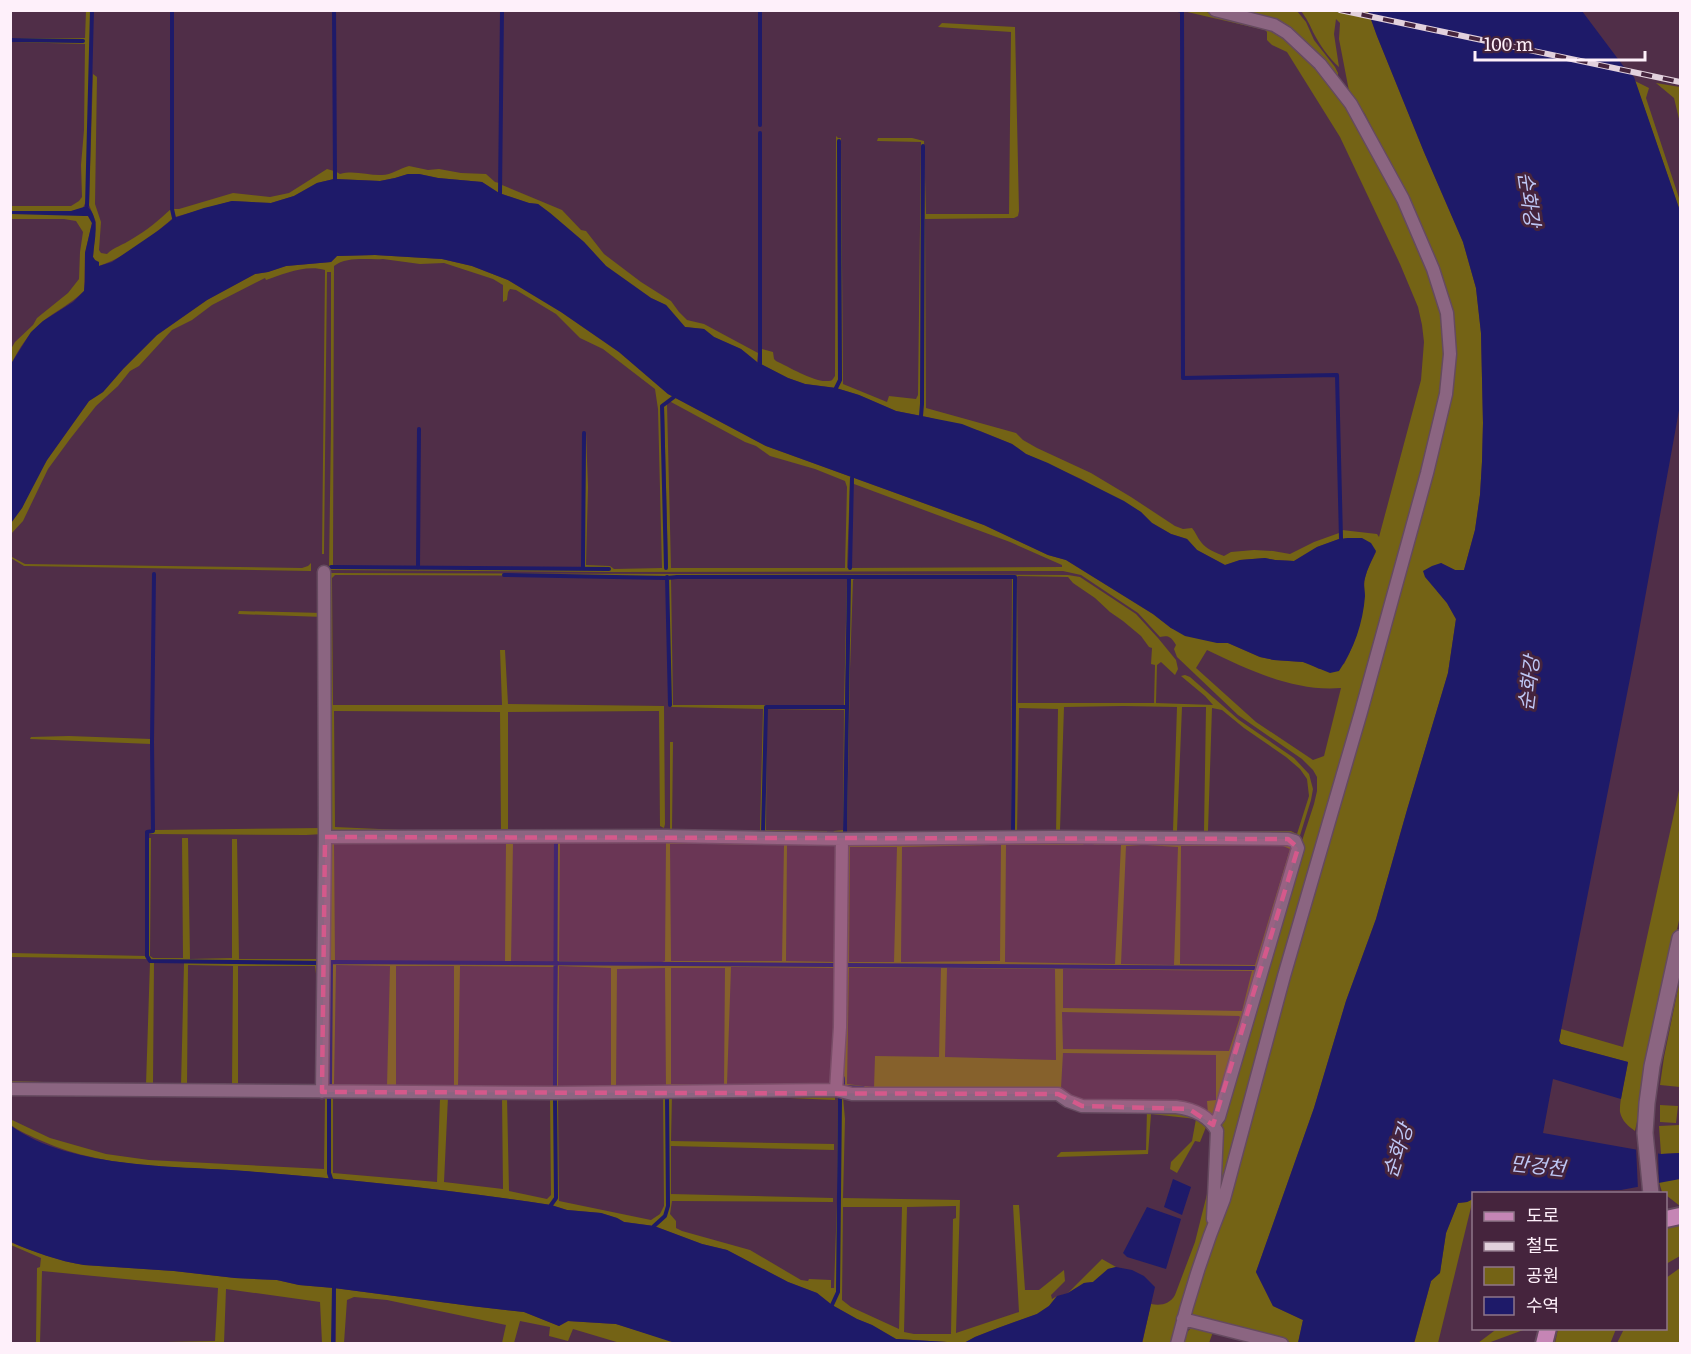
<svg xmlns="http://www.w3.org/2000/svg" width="1691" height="1354" font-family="Literata,'Noto Sans KR',serif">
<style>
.green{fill:#746315;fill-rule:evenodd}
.water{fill:#1e1a69}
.pier{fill:#502e48}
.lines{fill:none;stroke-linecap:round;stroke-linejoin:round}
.stream{stroke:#1e1a69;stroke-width:4}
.minor-casing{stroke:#654a5f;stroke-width:15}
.tertiary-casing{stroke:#654a5f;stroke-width:18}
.primary-casing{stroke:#654a5f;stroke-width:20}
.minor{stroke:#8b6581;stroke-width:12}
.tertiary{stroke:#8b6581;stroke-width:15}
.primary{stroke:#c585b5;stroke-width:16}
.rail-casing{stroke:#e2d1dd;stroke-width:6}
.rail{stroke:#45243d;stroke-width:4;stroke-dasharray:11;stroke-linecap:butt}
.marked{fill:#d4598b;fill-opacity:0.2;stroke:#d4598b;stroke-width:4.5;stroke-dasharray:12 8;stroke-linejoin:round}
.labels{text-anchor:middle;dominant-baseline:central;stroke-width:6;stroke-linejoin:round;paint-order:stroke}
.water-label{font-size:20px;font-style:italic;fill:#bec7f5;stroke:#45243d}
</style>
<rect width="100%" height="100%" fill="#502e48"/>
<path class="green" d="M86,11H91L86,201L83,208L72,211H11V206H71L79,201L82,197L81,165L84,130L85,44L11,42V41H83L11,39L10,38H85Z
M1183,11H1202L1244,20L1275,29L1328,77L1380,160L1437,291L1446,336L1442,399L1220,1202L1218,1127L1300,847L1314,804L1317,791V777L1313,770L1302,759L1238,715L1177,657L1174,649L1176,645C1171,637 1169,635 1160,637L1138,613L1081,575L1063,571L609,572L329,570L331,427V272H327L324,554H322L325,270C306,264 283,274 266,280L265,278L261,280L212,305L192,320L172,330L139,366L130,371L118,386L96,406L70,439L48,469L23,521L11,534V523L22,508L36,478L47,460L89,401L103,392L123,369L157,335L207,300L255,274L268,272L286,266L331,262L337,256L375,255L442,259L472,266L508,280L561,312L619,352L668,394L766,446L984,525L1048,555L1066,560L1153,614L1171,628L1215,642L1228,643L1260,657L1274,660L1303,662L1310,664L1319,669L1344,664C1355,643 1361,624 1364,601C1365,593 1363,585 1365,578C1367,569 1372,560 1376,552L1348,538L1343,539L1342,530L1377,534L1379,537L1421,380L1424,342L1422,325L1418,307L1400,264L1340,137L1287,52L1272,45L1267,40V32L1265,30ZM383,259L420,264L444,263L493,279L503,285V302L507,300L508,292L510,289L516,290L556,314L580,338L603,349L655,389L658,409L662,568L614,569L610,566L586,565L588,487L586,432L584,567L609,568L610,569L609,570L331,568V566H333L334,266C347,256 368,260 383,259ZM672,398L671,402L745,442L756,446L770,456L815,469L845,481L847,487L845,568H671L667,404L664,406L668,567L666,569L665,568L661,405ZM852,478L854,484L1010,542L1062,565V567L847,568L850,480ZM1207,650C1249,670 1294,692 1341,688L1324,756L1313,760L1256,722L1196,668Z
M1225,11H1297L1306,22L1314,40L1335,67L1338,73V82L1295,34Z
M1301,11H1368L1377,36L1424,152L1463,242L1476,288L1481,333L1483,423L1482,462L1480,495L1475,530L1464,570H1455L1441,563L1437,591L1447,603L1456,619L1448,673L1407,810L1376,919L1346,1001L1314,1108L1256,1272L1273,1306L1303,1320L1298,1343H1256L1196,1318L1193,1315L1192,1311L1454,355L1409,202L1365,114L1349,91L1339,39L1340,23L1336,19L1334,34L1339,67C1329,58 1319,44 1313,32C1309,23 1307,19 1301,11Z
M942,23L1015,27L1019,211L1018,216L1014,218L925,219L926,408L1016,433L1023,440L1037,448L1091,473L1131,497L1175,526L1183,529L1192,528C1196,533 1197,537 1201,542C1206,549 1216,553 1224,556L1231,552L1254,550L1273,551L1290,554L1314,542L1339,533V539L1317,547L1294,561L1275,560L1265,558L1240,560L1225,565L1197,550L1187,539L1171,534L1152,523L1141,512L1081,479L1026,454L1012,444L980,431L927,417L896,411L859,395L836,388L805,384L788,378L762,365V349L773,352L774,359L776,361C789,367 814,382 827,381C833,381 832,380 835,376L836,136L838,138H841L843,384L887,402L889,396L916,399L918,395L921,142L877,141L878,138H912L924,141L926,214H1009L1011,32L938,27Z
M93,74L97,77L95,204L101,222L99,250L101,253L107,254C114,247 123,245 132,239C146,231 159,220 171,209L173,218C151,237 126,257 99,266L93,257L96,222L89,205Z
M1635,81L1649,88L1646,98L1680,201V211Z
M1656,83L1680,87V123L1674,98Z
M409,166L428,170L439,169L461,173L486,174L495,182L499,183V193L482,182L438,178L419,174H408L395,178L380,181L336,179L335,171L340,174C353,170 367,175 380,175C390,176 400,168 409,166Z
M327,169L334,171V179L317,183L294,196L271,203L232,201L175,217L173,209H179L233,193L270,197L289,193Z
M502,185L562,210L581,230L586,231L604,254L641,282L671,301L679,312L687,320L704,324L758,353L757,362L741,349L714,337L704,329L685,327L666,305L651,298L606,266L584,242L550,213L538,204L529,203L502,194Z
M11,214H75L88,216L92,223L85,253L84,291C71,304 56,311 42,322C28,334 19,349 11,364V349L15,342L33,325L37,318L68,293L79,279L80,252L83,232L76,221L64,219H11Z
M10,556L25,564L302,568L308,566L311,563V571L24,566L11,558Z
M331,573L1068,575L1080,577L1136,614L1158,638L1176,660L1178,669L1175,675L1161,662L1157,665L1156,703L1213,705L1205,696L1181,676L1185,675L1190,677L1239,720L1294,758L1309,774L1313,789L1311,800L1298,842L1177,836L1179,832L1204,831L1206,707H1182L1177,831H1173L1177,707L1123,706L1064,707L1060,830L1165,831L1170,833L1056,835L1058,709L1019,708L1017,834L1009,832L1011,831L1012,579H854L853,580L850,669L847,832L874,833L832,835L834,831L843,830L844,710L767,709L766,830L827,831V834H670V742H673L672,831L677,830L760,831L763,709L671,707L668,578H671L673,705H844L847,578H848L845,706H765L762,831L763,832L766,707H845V834L846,707L850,578L1009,577L335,575L332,578L333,705H502L500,650H505L508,704L664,706L665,824L664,828L660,826L659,711L508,712V829L660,830L331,833L329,575ZM1018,576L1068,577L1073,583L1095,598L1110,612L1123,621L1141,636L1149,647L1152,648L1151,664L1155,665L1154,703H1018L1017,577ZM1212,708L1222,710L1244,728L1286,757L1300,769L1307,779L1309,796L1297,834L1291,831H1208ZM334,711L500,712L501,830H401L335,827Z
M239,611L323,613V617L238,614Z
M69,736L151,739V744L30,739L31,737Z
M1680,786V916L1646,1068L1643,1116L1638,1117L1635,1131C1628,1126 1622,1121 1620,1112C1619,1101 1626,1075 1628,1062L1561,1044L1559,1041L1561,1029L1623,1047Z
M323,828V834L306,835L149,834V832H154V830Z
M149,838H151L150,956L153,958H183L182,838H188L190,959L232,958V839H237L239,959H317L318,844L324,845L322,961L150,960L148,956Z
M337,838H630L628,841L560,842L559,961L662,962L665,961L666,843L638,841L637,838L668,841L707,839L708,843L670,844L671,961H782L784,845L715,844L714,839L832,841L836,842L835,844L787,845L786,961L837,962V965L557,964L556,839L555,841L513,842L511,963L505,962L506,842H334L335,961H331L330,962L328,1086L324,1082L328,844L333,839Z
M990,840L992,841L877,843H991V845L902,847L901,962L1000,961L1001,845L995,843H1085L1083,845H1006L1005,962L1115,964L1121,845H1094L1093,843H1143L1142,845L1126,846L1121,964L1174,965L1178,847L1147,845V843H1149L1147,842V841H1286L1294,845L1295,852L1245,1020L1221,1108L1217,1118H1215L1208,1114L1207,1101L1216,1100V1055L1063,1053L1061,1088L1057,1089L877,1091L874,1089L875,1056L939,1057L941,968H849L847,1084L872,1087V1091L844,1090L840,1088L843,966V845L850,841ZM847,843L845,965L1254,968L845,966L842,1087L845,846ZM1181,846H1283L1290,849L1255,965L1180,964ZM850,847H897L894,962H849ZM947,968L1055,969L1056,1060L945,1057ZM1063,969L1252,971L1242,1011L1063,1008ZM1062,1012L1239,1016L1240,1017L1229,1051L1063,1049Z
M11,953L146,956L148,959L11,957Z
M150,962H154L153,1084L181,1086L184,963L321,964L318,974H316L315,966H238V1089L11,1086L10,1081L146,1085ZM188,965L233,966L232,1087H187Z
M332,963L555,965V967L460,966L458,1088L555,1087L558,965H840L837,1065L835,1069L838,968L731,967L727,1084L728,1086H756L758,1090L724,1089L725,968H671V1084L717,1085V1089H666L665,968L617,969L616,1088L661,1087V1089L568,1090V1089L611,1088V968L559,966L558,1088L563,1089V1091L428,1090L430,1088H454V966H396V1087L419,1088L421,1090L346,1089L350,1087H387L390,966L336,965L334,1085L339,1090L330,1087Z
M1680,979V1101V1087L1660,1085L1664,1057Z
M667,1093H828L832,1094L835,1097V1100L767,1097L766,1096L672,1094L671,1141L834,1144V1150L671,1146V1194L833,1198V1202L672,1201L670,1214L676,1221V1228L682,1231L750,1250L801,1280L808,1281L809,1279L831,1280V1288H834L837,1202L838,1096L843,1097L845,1119L843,1198L960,1200L956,1333L1019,1312L1013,1205H1019L1025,1290H1039L1064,1270L1065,1281L1051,1295L1052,1299L1057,1296L1049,1306L1037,1314L998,1328L975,1337L964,1343L896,1339L872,1325L857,1319L832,1305L817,1293L788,1282L727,1250L702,1244L654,1226L624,1222L617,1218L601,1213L567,1210L551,1205C453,1190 355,1180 257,1172C186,1166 109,1171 42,1141C31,1136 20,1132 11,1125L10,1119L50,1138L106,1154L149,1160L324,1169L325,1098H273L276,1094H473L472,1097H448L444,1182L503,1189L502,1097L480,1096V1094H529L528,1097H507L509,1191L547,1199L551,1195L550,1097H533L532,1094H575V1096L558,1097L559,1201L651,1220L660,1214L664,1206L663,1094L581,1096V1094ZM333,1098L440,1099L437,1182L333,1173ZM956,1206V1218L953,1219L951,1334H914L904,1332L907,1207ZM843,1207H902L899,1329L851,1307L842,1300Z
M1660,1105L1678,1106L1676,1123L1660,1122Z
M1147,1109H1174L1202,1117L1214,1137L1206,1127L1200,1142L1195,1141L1177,1173L1170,1169L1171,1162L1192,1141L1196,1119L1151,1114L1148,1154L1056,1157L1061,1152L1146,1150Z
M1680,1125V1153L1661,1154L1659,1126Z
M1672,1179H1680V1206L1662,1192L1659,1182Z
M1212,1187L1211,1219L1181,1308L1177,1316L1171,1343L1142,1344L1151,1304C1161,1306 1170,1304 1175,1295L1195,1242L1207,1194Z
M1473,1199L1438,1343L1414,1344L1431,1281L1440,1272L1446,1233L1458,1203L1467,1202Z
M1680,1223V1256L1666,1264V1226Z
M10,1242C34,1252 59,1261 84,1265L174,1271L235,1278L277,1280L299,1285L334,1288L471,1306L524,1312L559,1326L568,1321L616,1324L678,1343H620L573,1329L568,1341L549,1336L550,1327L520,1321L514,1343H502L506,1325L387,1300L354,1297L347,1300L344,1343H336V1297L334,1289L332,1294V1343H322L320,1302L226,1289L224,1343H118L215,1341L218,1288L42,1271L40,1343H36L37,1268L40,1267L41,1258L11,1245Z
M1102,1259L1116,1267L1108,1269L1093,1282L1084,1283L1068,1293Z
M1680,1268V1343H1617L1624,1329L1666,1328V1278Z
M1192,1327L1213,1332L1209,1343L1183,1344L1187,1332Z
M1498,1328H1526V1329L1488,1343H1478Z
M1558,1329V1328L1616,1329L1610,1344L1555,1343Z"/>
<path class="water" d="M1368,11H1582L1624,67L1634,77L1680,211V405L1635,653L1559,1041L1561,1044L1628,1062L1621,1099L1553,1079L1543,1133L1661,1154L1680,1153V1179L1621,1190L1488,1191L1483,1193L1474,1194L1473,1199L1467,1202L1458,1203L1446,1233L1440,1273L1431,1281L1414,1343H1298L1303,1320L1273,1306L1256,1272L1314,1108L1346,1001L1376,919L1407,810L1448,673L1456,619L1447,603L1425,577L1423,571L1432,566L1441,563L1455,570H1464L1475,530L1480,495L1482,462L1483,423L1481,333L1476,288L1463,242L1424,152L1377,36Z
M408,174H419L438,178L482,182L499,193L529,203L538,204L550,213L584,242L606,266L651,298L666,305L685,327L704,329L714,337L741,349L757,362L788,378L805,384L836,388L859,395L896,411L962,424L1012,444L1026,454L1048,463L1124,501L1141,512L1152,523L1171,534L1187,539L1197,550L1225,565L1240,560L1265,558L1275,560L1294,561L1317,547L1339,539L1348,538H1362L1371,543L1376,551C1372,560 1367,569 1365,578C1363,584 1365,590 1365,596C1363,623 1354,649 1339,671L1330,673L1303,662L1274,660L1260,657L1228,643H1217L1185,636L1171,628L1153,614L1066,560L1048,555L984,525L766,446L668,394L619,352L561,312L508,280L472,266L442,259L375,255L337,256L331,262L286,266L268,272L255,274L207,300L157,335L123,369L103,392L89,401L47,460L22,508L11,523V364L31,332L43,321L73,302L84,291L85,282V253L92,223L88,216H84L11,214V211H71L87,206C101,219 94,240 93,257L95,260L99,262V266L112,262L159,230L174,218L204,208L232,201L271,203L294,196L317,183L334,179L380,181L395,178Z
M10,1125C72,1171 183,1165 257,1172C355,1180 453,1190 551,1205L567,1210L601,1213L617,1218L624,1222L654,1226L702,1244L727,1250L788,1282L817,1293L832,1305L857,1319L872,1325L896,1339L964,1343L975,1337L998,1328L1037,1314L1049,1306L1057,1296L1068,1293L1084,1283L1093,1282L1108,1269L1116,1267L1132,1270L1144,1276L1155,1287L1142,1343L678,1344L616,1324L568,1321L559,1326L524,1312L471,1306L334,1288L299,1285L277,1280L235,1278L174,1271L84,1265C59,1261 33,1252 11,1242Z
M1173,1179L1191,1187L1182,1215L1164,1207Z
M1147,1207L1181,1219L1166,1269L1127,1257L1123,1253Z"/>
<path class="pier" d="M1636,1147L1658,1151L1659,1185L1638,1190Z"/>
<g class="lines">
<path class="stream" d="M172,10V209L174,218
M334,10L335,179
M1178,10L1182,11V14L1183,378L1337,375L1341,539
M10,40L83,41
M760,125V10
M500,193L502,10
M87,206L92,10
M760,364V133
M836,388L840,380L839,141
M921,416L922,404L923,146
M331,567L609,569
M418,568L419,429
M583,568L584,433
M666,568L662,406L674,397
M850,568L852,478
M154,574L152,742L153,831L147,832V956L150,961L320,963
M504,575L667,578L677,577H1015L1013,832
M667,577L670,705
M763,833L766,707H846
M845,833L849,577
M844,965L1254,968
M843,1078V1087L863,1088
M330,1085L331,962L837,965
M555,1087L556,840
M329,1096V1173L331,1179
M551,1205L556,1198L555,1097
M654,1226L665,1216L668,1206L667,1095
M832,1305L838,1292L840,1098
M333,1344L334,1288"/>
<defs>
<path id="minor" d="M325,837L666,836L842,839L1056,837L1288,839L1295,841L1298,848L1219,1117L1213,1125
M10,1089L556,1093L836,1090L852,1094H1058L1068,1101L1082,1106L1176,1107C1193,1109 1208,1115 1217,1131L1213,1219
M836,1090L840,1027L842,839
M322,1092L325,837L324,572
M1183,1319L1282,1344
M1177,1344C1189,1295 1205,1246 1224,1199L1284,976L1361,712L1427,473L1446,394L1450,354L1447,313L1433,269L1403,199L1351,104L1320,64L1287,33L1274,25L1215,10"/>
<path id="tertiary" d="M1651,1194L1645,1133L1647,1103L1652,1066L1680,938"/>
<path id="primary" d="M1666,1219L1680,1216
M1544,1344L1548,1328"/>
</defs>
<use href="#minor" class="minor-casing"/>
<use href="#tertiary" class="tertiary-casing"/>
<use href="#primary" class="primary-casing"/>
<use href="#minor" class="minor"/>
<use href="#tertiary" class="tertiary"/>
<use href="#primary" class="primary"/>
<defs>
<path id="rail" d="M1340,10L1680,82"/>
</defs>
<use href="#rail" class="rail-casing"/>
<use href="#rail" class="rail"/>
</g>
<path class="marked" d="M325,837L1288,839L1298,848L1213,1125L1189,1109L1082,1106L1058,1094L322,1092Z"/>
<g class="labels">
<g class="water-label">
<text transform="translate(1531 199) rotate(82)">순화강</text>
<text transform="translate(1527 683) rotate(-83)">순화강</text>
<text transform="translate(1396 1150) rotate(-72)">순화강</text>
<text transform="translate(1538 1164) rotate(6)">만겅천</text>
</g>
</g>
<rect width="1691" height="1354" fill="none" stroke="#fef0fa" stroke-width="24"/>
<rect x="1472" y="1192" width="195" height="138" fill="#45243d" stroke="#8f7689" stroke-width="1.5"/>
<rect x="1484" y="1212" width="30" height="9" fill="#c585b5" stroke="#8f7689" stroke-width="1.5"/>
<text x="1526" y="1222" font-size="18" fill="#fef0fa">도로</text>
<rect x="1484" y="1242" width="30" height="9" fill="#e2d1dd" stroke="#8f7689" stroke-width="1.5"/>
<text x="1526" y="1252" font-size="18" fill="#fef0fa">철도</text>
<rect x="1484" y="1267" width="30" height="18" fill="#746315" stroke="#8f7689" stroke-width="1.5"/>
<text x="1526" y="1282" font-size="18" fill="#fef0fa">공원</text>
<rect x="1484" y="1297" width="30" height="18" fill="#1e1a69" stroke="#8f7689" stroke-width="1.5"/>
<text x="1526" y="1312" font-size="18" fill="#fef0fa">수역</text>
<path d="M1475 51v9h170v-9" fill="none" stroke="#fef0fa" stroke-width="3"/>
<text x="1484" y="51" font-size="18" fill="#fef0fa" stroke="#45243d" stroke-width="4.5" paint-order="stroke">100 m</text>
</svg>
